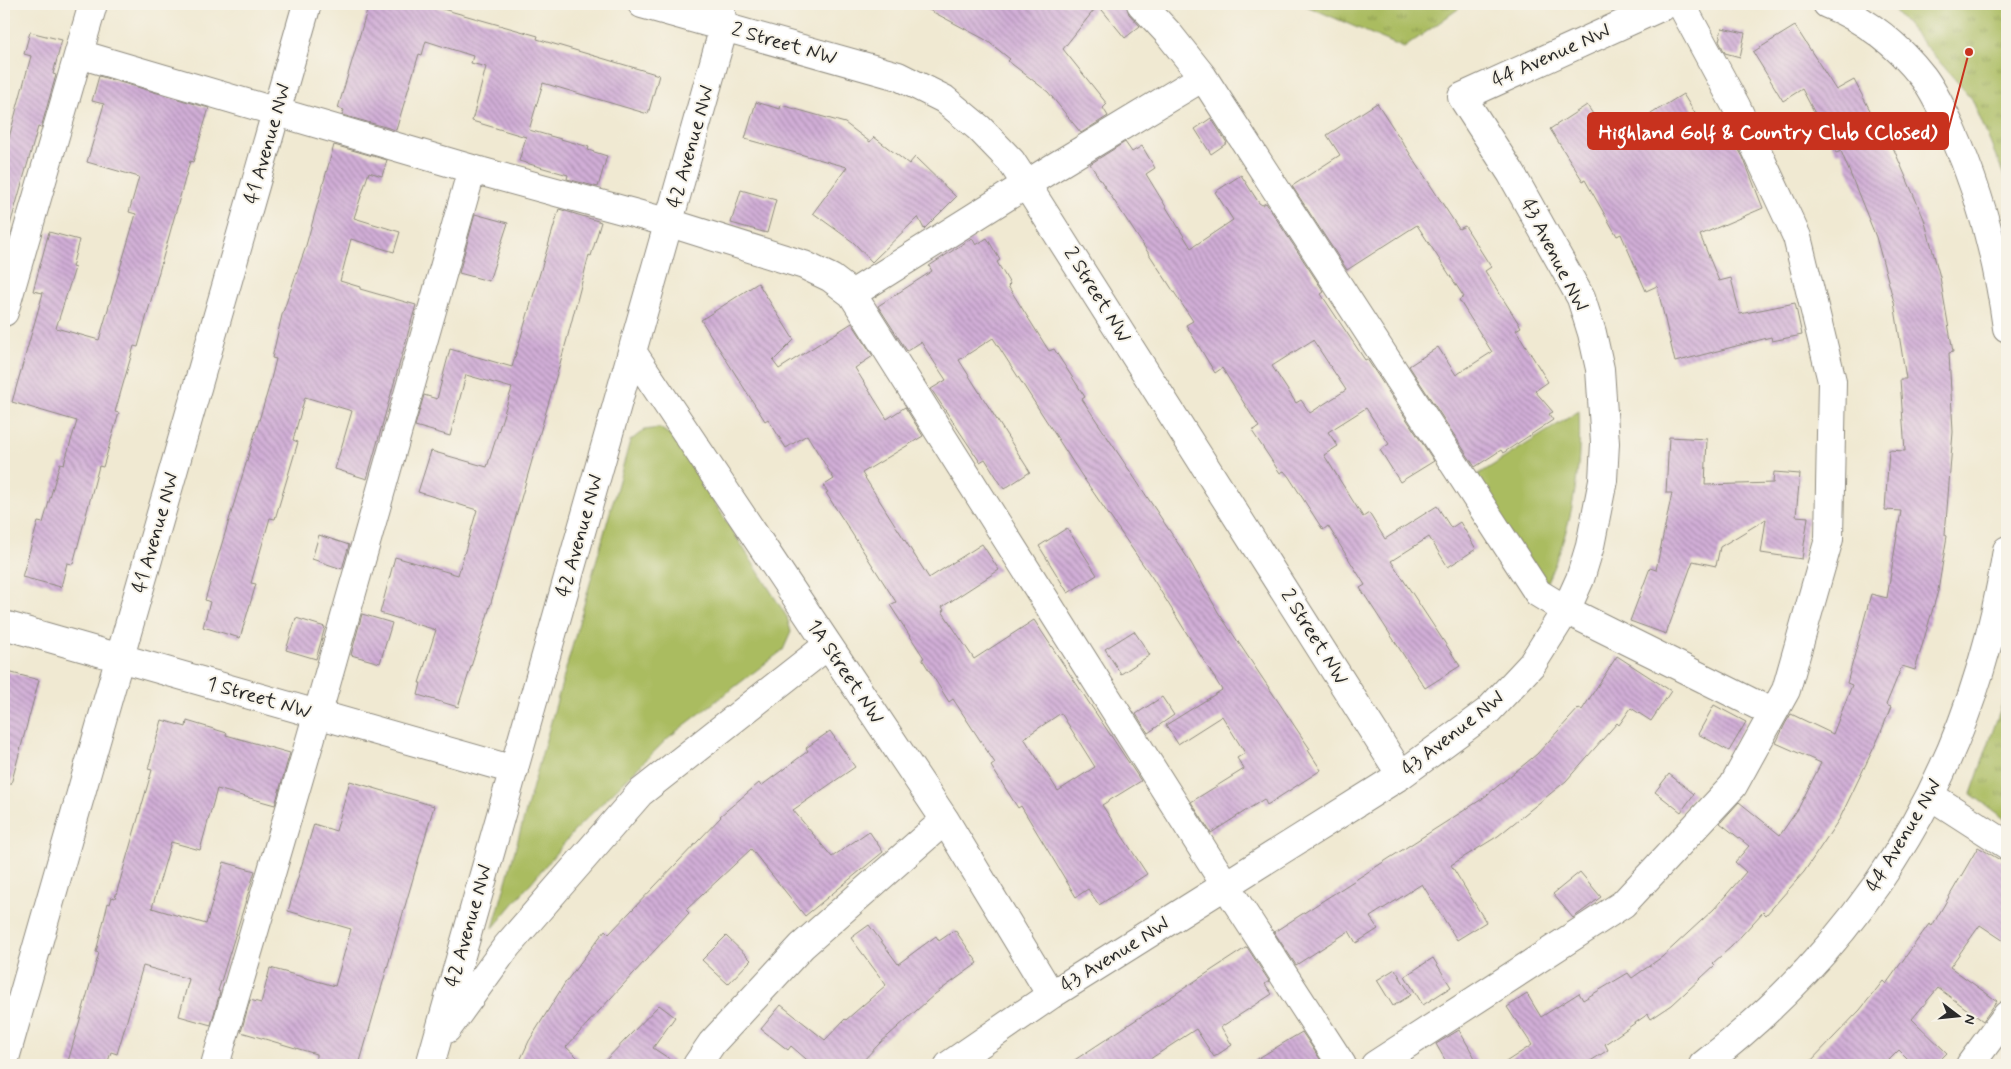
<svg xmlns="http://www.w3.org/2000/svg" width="2011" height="1069" font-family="Mynerve,sans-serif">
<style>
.grass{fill:url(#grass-tufts);stroke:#6a7446}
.green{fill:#aabc60;stroke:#6a7446}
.building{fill:url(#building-back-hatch);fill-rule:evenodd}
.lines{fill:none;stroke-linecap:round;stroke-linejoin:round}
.minor-casing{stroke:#8e8a7e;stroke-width:30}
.minor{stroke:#fff;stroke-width:28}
.labels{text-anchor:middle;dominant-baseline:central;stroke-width:4;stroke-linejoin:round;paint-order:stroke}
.street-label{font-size:20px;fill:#2b2b2b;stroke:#f7f3e8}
.leader{fill:none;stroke:#c8321e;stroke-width:2}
.callout-dot{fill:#c8321e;stroke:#f7f3e8;stroke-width:2}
.callout{fill:#c8321e;stroke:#c8321e;stroke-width:2}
.callout-label{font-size:21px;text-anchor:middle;font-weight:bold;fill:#fff}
</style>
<defs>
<pattern id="grass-tufts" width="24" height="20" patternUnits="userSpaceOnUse" patternTransform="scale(1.25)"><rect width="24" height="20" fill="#aabc60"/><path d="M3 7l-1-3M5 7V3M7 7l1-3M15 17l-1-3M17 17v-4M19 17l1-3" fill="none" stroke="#8b994f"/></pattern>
<pattern id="building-back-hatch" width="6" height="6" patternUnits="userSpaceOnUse" patternTransform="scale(1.25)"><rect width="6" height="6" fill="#d1aed7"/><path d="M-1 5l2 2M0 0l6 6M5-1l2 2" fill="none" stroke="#aa8eaf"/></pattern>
</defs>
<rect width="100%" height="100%" fill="#f7f3e8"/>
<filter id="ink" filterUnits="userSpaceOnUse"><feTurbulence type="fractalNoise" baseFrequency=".02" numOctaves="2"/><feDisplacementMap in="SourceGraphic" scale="10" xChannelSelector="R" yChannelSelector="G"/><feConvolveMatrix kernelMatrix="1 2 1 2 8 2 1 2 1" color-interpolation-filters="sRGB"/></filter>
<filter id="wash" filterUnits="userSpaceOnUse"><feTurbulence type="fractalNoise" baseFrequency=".0096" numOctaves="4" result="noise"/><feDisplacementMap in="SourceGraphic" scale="20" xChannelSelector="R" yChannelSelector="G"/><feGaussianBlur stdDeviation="1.12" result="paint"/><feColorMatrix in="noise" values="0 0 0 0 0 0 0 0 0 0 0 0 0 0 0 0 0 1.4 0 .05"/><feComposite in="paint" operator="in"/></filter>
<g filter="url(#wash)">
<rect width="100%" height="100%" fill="#f0e9d2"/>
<path class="grass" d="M1302,4H1465L1404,48Z
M1889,4H2007V183L1972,99Z
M2007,690V821L1971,794Z"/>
<path class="green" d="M1579,411C1582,472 1572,529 1546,584L1471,479Z
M660,428L673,437L787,617L791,632L783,650L669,737L577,828L493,928L630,441L644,430Z"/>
<g id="blocks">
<path class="building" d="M369,4H425L538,36L537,39L659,75L648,114L543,83L529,130L589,147L588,150L607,156L598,187L567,179L568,175L519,161L526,137L472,121L486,67L471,63L473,56L426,41L422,55L419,54L396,130L342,115L344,110L338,108Z
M918,4H1126L1129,14L1140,26L1125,38L1098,5L1063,49L1107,104L1103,108L1108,116L1081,133L1048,92L1008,61L1010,59L986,40Z
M1795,26L1836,90L1854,80L1889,146L1892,145L1924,219L1940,277L1953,352L1949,353L1953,432L1945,535L1947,536L1938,591L1915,670L1902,666L1886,705L1891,707L1879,737L1840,818L1804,872L1766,915L1763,912L1731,947L1713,963L1715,965L1672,1005L1651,1019L1648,1014L1605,1044L1608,1050L1584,1065H1501L1532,1045L1507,1007L1527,994L1541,1017L1579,993L1583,1000L1628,973L1632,978L1662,957L1714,909L1746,872L1735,862L1749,846L1720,823L1739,802L1780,835L1798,809L1821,763L1776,743L1785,724L1791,714L1833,734L1852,685L1847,683L1871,594L1887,598L1901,511L1885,510L1889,450L1905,451L1900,379H1906L1894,302L1876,237L1841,151L1836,153L1802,89L1783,101L1753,52Z
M1722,28L1745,33L1740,57L1725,53L1719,41Z
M30,32L62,40L53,74L56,75L41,128L38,127L10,225L4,224V156L31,56L24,54Z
M99,76L209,108L193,162L190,161L138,347L134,346L115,412L119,413L103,467L99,466L73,564L67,563L61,587L22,577L38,522L43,523L60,463L64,464L77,421L12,402L43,293L33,291L49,232L79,240L72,267L75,268L56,328L99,340L136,214L129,212L139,177L87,162L104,104L92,101Z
M1683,94L1701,123L1718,114L1743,157L1763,208L1700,235L1719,281L1731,278L1740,314L1795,303L1802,335L1772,341L1771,337L1675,362L1657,286L1646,291L1621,234L1617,236L1585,180L1583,181L1550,129L1587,105L1604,131L1608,128L1614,137Z
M756,102L780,109L781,105L845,123L870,142L874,137L909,164L915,157L956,197L924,229L918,217L872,262L853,242L813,213L847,167L745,139Z
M1377,103L1459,229L1465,226L1491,267L1485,271L1521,327L1516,330L1548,382L1535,391L1553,412L1549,414L1553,420L1503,453L1501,450L1475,467L1409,366L1438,347L1456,375L1492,352L1459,300L1464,297L1447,271L1417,225L1347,270L1292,186L1340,155L1327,135Z
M1211,118L1227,143L1211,154L1195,129Z
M1125,142L1132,152L1142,146L1155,168L1146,174L1191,248L1233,220L1215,192L1241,175L1259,203L1262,205L1266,203L1324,292L1321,294L1365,360L1367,359L1434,461L1400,482L1380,450L1389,444L1366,408L1328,432L1338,446L1324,455L1363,517L1369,513L1385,539L1437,506L1451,528L1460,522L1476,549L1448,567L1429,537L1391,561L1460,666L1425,688L1360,588L1365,585L1328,526L1323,530L1289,477L1284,471L1280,473L1252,431L1259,427L1222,368L1215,373L1186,325L1193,321L1090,164ZM1313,340L1346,390L1310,413L1301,400L1296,403L1272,366Z
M334,145L387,160L382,176L369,172L354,218L400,232L394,252L351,239L340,281L360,287V289L416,305L367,479L335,469L352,411L305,397L293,440L298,442L275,519L270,518L251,583L256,584L240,638L203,627L210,602L205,600L269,387L276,359L272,358L282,315L305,249Z
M741,190L776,200L767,233L731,223Z
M559,209L601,222L591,256L589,255L567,339L486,620L458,707L418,695L421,683H419L436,630L380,613L395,557L458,575L477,510L418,492L431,451L487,467L512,388L466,375L450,436L415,426L424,395L437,399L450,349L512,367Z
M475,214L508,223L489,281L459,273Z
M972,238L976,245L987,238L1000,260L997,262L1010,284L1008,286L1049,351L1054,349L1061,360L1085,397L1082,399L1191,563L1218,612L1310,749L1308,750L1321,770L1267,805L1264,799L1211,833L1191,802L1244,769L1237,758L1245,753L1222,716L1178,744L1166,725L1222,690L1153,579L1080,473L993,338L959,360L1030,472L1004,489L985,459L980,462L931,389L946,380L921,342L907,351L878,306L932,271L929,266Z
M758,283L794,340L773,361L779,369L852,323L873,356L855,368L887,419L905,407L923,436L862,473L929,578L982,544L999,570L942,607L944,610L942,611L974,659L1034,620L1141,781L1102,805L1147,874L1099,905L1088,889L1076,897L1021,806L1018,808L991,766L995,763L953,699L949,702L922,659L924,658L890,605L896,602L826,493L828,492L823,486L834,479L807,435L786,448L768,419L765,421L701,320ZM1061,713L1095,767L1058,791L1024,738Z
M1669,437L1707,439L1705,485L1773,483L1774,472L1800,474L1796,516L1808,517L1802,559L1761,553L1766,519L1720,547L1716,566L1693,561L1666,634L1630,621L1650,568L1656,570L1672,493H1666Z
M1067,528L1097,575L1068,593L1039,546Z
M319,535L349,545L342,569L312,559Z
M362,614L392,623L380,663L351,655Z
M296,618L325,627L316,659L286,650Z
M1134,631L1150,655L1121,674L1105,649Z
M1617,656L1671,691L1651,721L1631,708L1619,725L1617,723L1566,781L1498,836L1451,865L1486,922L1457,940L1422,884L1370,917L1378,929L1356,943L1349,931L1296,965L1274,932L1482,799L1537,754L1579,708L1582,710Z
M4,671L39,680L11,784L4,783Z
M1162,697L1174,715L1148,733L1136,714Z
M1714,705L1746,722L1729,751L1698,734Z
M162,720L186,727L187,721L227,733L226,735L290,753L275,805L217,789L200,850L171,842L152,908L206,924L224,862L255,871L218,991L220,992L211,1025L179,1016L189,979L143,966L117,1054L111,1052L107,1065H67L99,953L96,952L108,903L110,904L112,897L115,898L152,770L148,769Z
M830,731L855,767L793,810L832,857L869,831L883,852L805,916L751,849L686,910L689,913L566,1047L586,1065H518L529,1041L565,983L605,930L609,934L721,817L720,816L759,783L761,786L808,751L806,748Z
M1669,774L1694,794L1681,812L1655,792Z
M350,781L434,806L359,1065H316V1054L241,1032L250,1000L261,1003L270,968L335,986L351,929L288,911L314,824L336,831Z
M1978,847L2007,864V943L1980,925L1950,967L1997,1001L1983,1021L1938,988L1912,1019L1947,1053L1935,1065H1914L1899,1050L1884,1065H1807L1860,1010L1883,981L1886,984L1929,924L1932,926Z
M1580,872L1601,897L1573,918L1553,894Z
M869,925L898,964L936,936L939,941L955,930L978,963L935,994L880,1043L859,1065H813L791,1046L788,1050L761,1029L781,1005L825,1040L845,1019L846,1020L886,985L851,938Z
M726,936L751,960L728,984L702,960Z
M1247,947L1269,981L1265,984L1272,994L1221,1027L1232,1045L1214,1057L1196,1029L1141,1065H1067Z
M1433,958L1451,987L1423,1005L1405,976Z
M1395,969L1411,995L1393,1006L1377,980Z
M659,1005L675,1017L653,1048L679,1065H601Z
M1459,1030L1479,1065H1448L1436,1044Z
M1302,1032L1324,1065H1247Z"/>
</g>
</g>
<g filter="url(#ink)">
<use href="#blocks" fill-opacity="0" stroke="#8e8a7e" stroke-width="1"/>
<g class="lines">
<defs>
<path id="minor" d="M642,4L898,76L944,99L979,128L1011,161L1026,184L1401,775
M1141,4L1168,33L1203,77L1538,593L1566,610L1773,713
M1827,4C1865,19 1898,45 1923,77C1935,93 1943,112 1952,130C1980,193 1998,260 2007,328
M79,54L472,169L670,223L804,265L831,278L852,294L1226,886L1342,1065
M852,294L1046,172L1203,77
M4,312L93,4
M633,353L945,820L1051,995
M4,625L514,770
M1931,796L2007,845
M447,1029L507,946L640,793L828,645
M4,1062L307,4
M215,1065L311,737L472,169
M430,1065L724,27L720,9L721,4
M697,1065L712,1043L802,946L945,820
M949,1065L1051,995L1401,775L1488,711L1532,664L1566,610L1580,579L1590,546L1603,480L1605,443L1600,369L1592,333L1581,298L1511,173L1462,97L1667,4
M1375,1065L1623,904L1733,786L1786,690L1829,539L1832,381L1797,237L1736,106L1681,4
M1703,1065C1873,934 1975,761 2007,550
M1970,1065L2007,1015"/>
</defs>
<use href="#minor" class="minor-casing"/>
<use href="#minor" class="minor"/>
</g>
</g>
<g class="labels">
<g class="street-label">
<text transform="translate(784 44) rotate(16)">2 Street NW</text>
<text transform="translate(1551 56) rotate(-24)">44 Avenue NW</text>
<text transform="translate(268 144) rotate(-74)">41 Avenue NW</text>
<text transform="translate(691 147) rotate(-74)">42 Avenue NW</text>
<text transform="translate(1554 255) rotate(63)">43 Avenue NW</text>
<text transform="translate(1097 295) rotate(58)">2 Street NW</text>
<text transform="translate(156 533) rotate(-74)">41 Avenue NW</text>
<text transform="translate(580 536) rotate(-74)">42 Avenue NW</text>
<text transform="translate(1314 637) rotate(58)">2 Street NW</text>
<text transform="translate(845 672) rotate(56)">1A Street NW</text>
<text transform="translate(259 698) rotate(16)">1 Street NW</text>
<text transform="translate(1453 734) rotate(-38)">43 Avenue NW</text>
<text transform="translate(1904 836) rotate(-59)">44 Avenue NW</text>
<text transform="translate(469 926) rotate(-74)">42 Avenue NW</text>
<text transform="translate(1115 955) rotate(-32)">43 Avenue NW</text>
</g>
</g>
<path class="leader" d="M1969 52L1948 131"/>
<circle class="callout-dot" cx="1969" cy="52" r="5"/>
<rect class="callout" x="1588" y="113" width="360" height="36" rx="5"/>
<g class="callout-label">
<text x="1768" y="139">Highland Golf &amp; Country Club (Closed)</text>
</g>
<rect width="2011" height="1069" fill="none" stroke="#f7f3e8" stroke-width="20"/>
<g transform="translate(1958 1016) rotate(106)" stroke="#f7f3e8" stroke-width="4" paint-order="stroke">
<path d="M0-4L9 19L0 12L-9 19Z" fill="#2b2b2b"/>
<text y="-8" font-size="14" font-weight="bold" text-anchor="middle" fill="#2b2b2b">N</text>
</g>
</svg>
